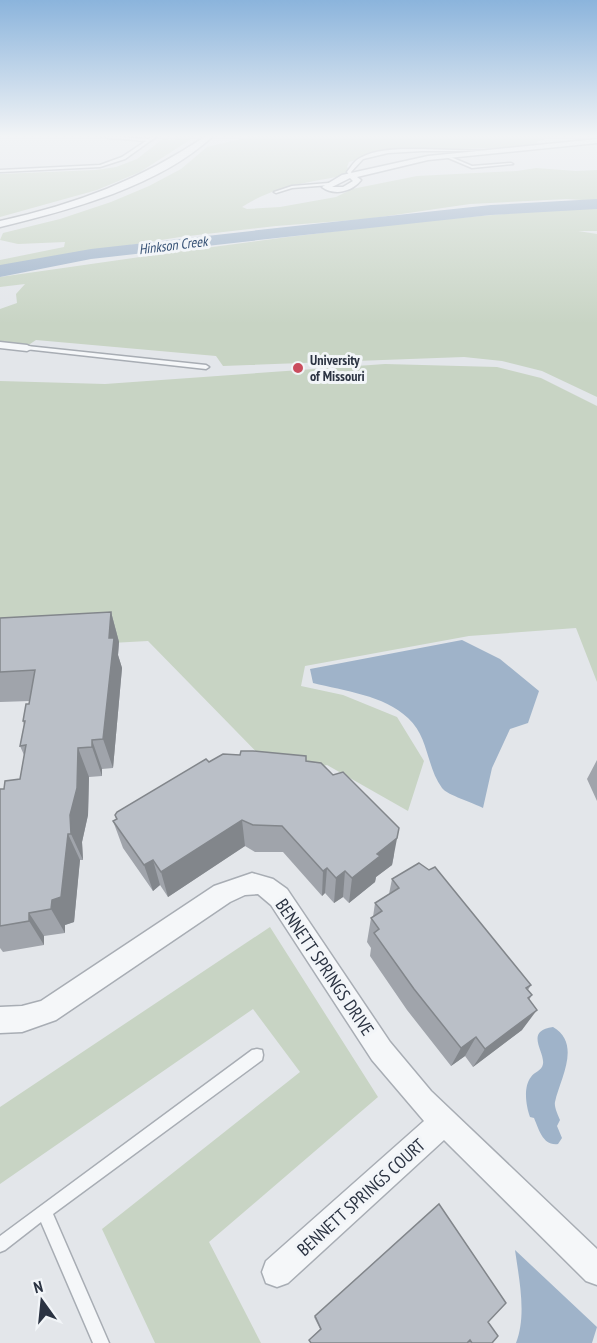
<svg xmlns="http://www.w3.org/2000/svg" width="597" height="1343" font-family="'PT Sans Narrow',sans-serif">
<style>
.green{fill:#c8d4c4}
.water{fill:#9fb3c9}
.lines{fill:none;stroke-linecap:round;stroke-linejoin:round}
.river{fill:#9fb3c9;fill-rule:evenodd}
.service-casing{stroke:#a8adb4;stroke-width:3}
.minor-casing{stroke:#a8adb4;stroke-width:3}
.service{fill:#f5f7f9;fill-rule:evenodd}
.minor{fill:#f5f7f9;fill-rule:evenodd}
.wall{fill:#a0a4ab}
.shaded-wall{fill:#82868b}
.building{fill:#babfc7;stroke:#82868b;stroke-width:1.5}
.poi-dot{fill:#ca4d5e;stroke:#f2f5f8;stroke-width:2}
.labels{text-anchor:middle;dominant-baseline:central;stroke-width:6;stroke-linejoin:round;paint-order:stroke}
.far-water-label{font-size:14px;font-style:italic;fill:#365175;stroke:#f2f5f8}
.far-poi-label{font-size:14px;font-weight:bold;fill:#2b3342;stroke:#f2f5f8;text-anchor:start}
.near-street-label{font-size:18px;fill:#2b3342;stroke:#f2f5f8}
</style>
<rect width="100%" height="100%" fill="#e3e6ea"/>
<path class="green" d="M176,136H196L140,172L97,190L0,217V174L96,170L116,167L137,159L164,138L170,140L178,139Z
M253,136H556L536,142L542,145L527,147L384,151L349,162L347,167L353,174C313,182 278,184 242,207L247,209L280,207L336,197L352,189L417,176L517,171L536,168L576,171L597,170V201L567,199L470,204L367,219L276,226L180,237L0,266V260L64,247L65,242L18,244L0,240L3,233L60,219L111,202L149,186L181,169L207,147Z
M586,208L597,209V231H578L597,234V397L542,371L502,361L464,357L223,366L216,356L36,340L27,346L0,343V309L17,303L16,294L25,284L0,287V277C195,249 389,220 586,208Z
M385,364L497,367L541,378L597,406V682L576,628L469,636L305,666L301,686L343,695L397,717L424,761L408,811L327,765L280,776L148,641L0,649V381L105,384Z
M270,927L378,1097L209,1242L261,1343H155L102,1229L300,1072L253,1009L0,1184V1107Z"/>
<path class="water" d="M462,640L500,659L539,691L528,723L510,729L492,768L483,808C474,803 447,795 442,788C426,766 429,737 408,718C384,695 344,691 313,683L310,669Z
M553,1027C582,1044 560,1079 555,1102C554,1107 558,1115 560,1120L557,1126L562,1138L558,1144C543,1146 539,1130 534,1118L530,1117C526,1106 523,1087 531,1077C534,1072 542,1071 543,1064C545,1051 524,1031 553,1027Z
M515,1250L597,1327L592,1343H516C527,1315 519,1279 515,1250Z"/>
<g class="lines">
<path class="river" d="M597,199V209L491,215L295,236L91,259L0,277V265L91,249L295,226L491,205Z"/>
<defs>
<path id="service" d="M100,136L148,139L153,136H157L125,159L100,167L0,172V170L100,165L122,157L146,141L101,137Z
M422,149L487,151H422L388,153L363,159L351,172L354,178H352L347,172C351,167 354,161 360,158C378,148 402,149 422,149Z
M446,155L472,166L511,163L513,164L472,168L446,157Z
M329,183L330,185L292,188L276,193L274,192L292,186Z
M27,346L206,365L209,367L206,369L25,349L24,348Z
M257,1049L262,1050L263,1055L262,1060L53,1214L109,1343H93L41,1222L5,1250L0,1252V1236L252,1050Z"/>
<path id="minor" d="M206,136H213C160,186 70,210 0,227V221C77,204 140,180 206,136Z
M597,139V143L428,160L357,177L361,180C352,192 334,196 322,187L342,175L428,156ZM350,178L353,181L343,187H332Z
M0,342L27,345L33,348L27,351L0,348Z
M252,873L273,879L287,889L390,1042L431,1091L597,1249V1285L586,1281L444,1140L288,1283L277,1287L266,1283L262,1272L266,1261L424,1121L372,1060L271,905L258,894L245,895L230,902L56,1020L22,1032L0,1033V1007L22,1006L41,1001L214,886Z"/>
</defs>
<use href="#service" class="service-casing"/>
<use href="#minor" class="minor-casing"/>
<use href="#service" class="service"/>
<use href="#minor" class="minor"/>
</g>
<path class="wall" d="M111,612L119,642L118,655L122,668L113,768L102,769V776L89,777L88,815L82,842L83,860H80L79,869L74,922L65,925V933L44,936V945L3,952L0,948V789H4L20,779L24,755L20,746L24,725L23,721L30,701L0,702V618Z
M597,760V801L587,779Z
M306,762L394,855L392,865L376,877L375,882L349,903L343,897L334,903L325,893L322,896L283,852H255L245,846L168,897L160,885L153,891L123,848L113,821L116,819L115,815Z
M392,879L531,985L528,990L532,995L529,1000L522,1030L473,1067L465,1056L451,1066L407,1010L370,956L371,948L367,942L371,918L373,917L375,903L389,894Z
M439,1204L488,1322L492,1343H311L309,1340L320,1329L314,1317Z"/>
<path class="shaded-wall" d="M111,612L119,642L118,655L122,668L113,768L103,739L109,638Z
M92,740L102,769V776L92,747Z
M78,748L89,777L88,815L82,842L83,860L71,834L70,815Z
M242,820L245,846L168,897L161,872Z
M399,828L392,865L376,877L375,882L349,903L352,878L377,854Z
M68,834L80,860L74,922L65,925V933L51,909L52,900Z
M153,860L160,885L153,891L144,865Z
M327,868L325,893L322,896L323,871Z
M345,871L343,897L334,903L336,878Z
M29,913L44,936V945L29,921Z
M537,1010L522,1030L473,1067L485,1049Z
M476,1037L465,1056L451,1066L461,1048Z"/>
<path class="building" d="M111,612L109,638H114L103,739L92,740V747L78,748L77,788L70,815L71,834H68L61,897L52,900L51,909L29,913V921L0,926V789H4L5,781L20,779L26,745L20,746L25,721H23L26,704H29L35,670L0,672V618Z
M241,751H253L306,756V761L321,763L333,775L343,772L399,828L397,838L377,854L380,856L352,878L345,871L336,878L327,868L323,871L282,826L253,825L242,820L161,872L153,860L144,865L113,821L117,819L115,815L117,812L206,759L209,762L223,754L240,755Z
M419,863L429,870L435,867L531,985L526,988L532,995L528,998L537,1010L485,1049L476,1037L461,1048L414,989L374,933L379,929L371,918L382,911L375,903L399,888L392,879Z
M439,1204L506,1303L488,1322L498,1336L492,1343H472L470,1340L467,1343H311L309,1340L321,1329L315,1316Z"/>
<linearGradient id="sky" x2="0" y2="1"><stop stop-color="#8bb4dc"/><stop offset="0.42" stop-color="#f2f4f6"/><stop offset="1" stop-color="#f2f4f6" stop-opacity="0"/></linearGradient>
<rect width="597" height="324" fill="url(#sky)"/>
<circle class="poi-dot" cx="298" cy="368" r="6"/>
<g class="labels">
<g class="far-water-label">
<text transform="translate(173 245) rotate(-7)">Hinkson Creek</text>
</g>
<g class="far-poi-label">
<text x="310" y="360">University<tspan x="310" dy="16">of Missouri</tspan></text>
</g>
<g class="near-street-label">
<text transform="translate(325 967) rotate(56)">BENNETT SPRINGS DRIVE</text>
<text transform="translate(361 1197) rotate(-42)">BENNETT SPRINGS COURT</text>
</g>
</g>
<g transform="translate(42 1301) rotate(345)" stroke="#f2f5f8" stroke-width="4.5" paint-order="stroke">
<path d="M0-4.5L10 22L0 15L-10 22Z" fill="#2b3342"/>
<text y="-9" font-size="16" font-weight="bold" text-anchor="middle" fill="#2b3342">N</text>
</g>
</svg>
